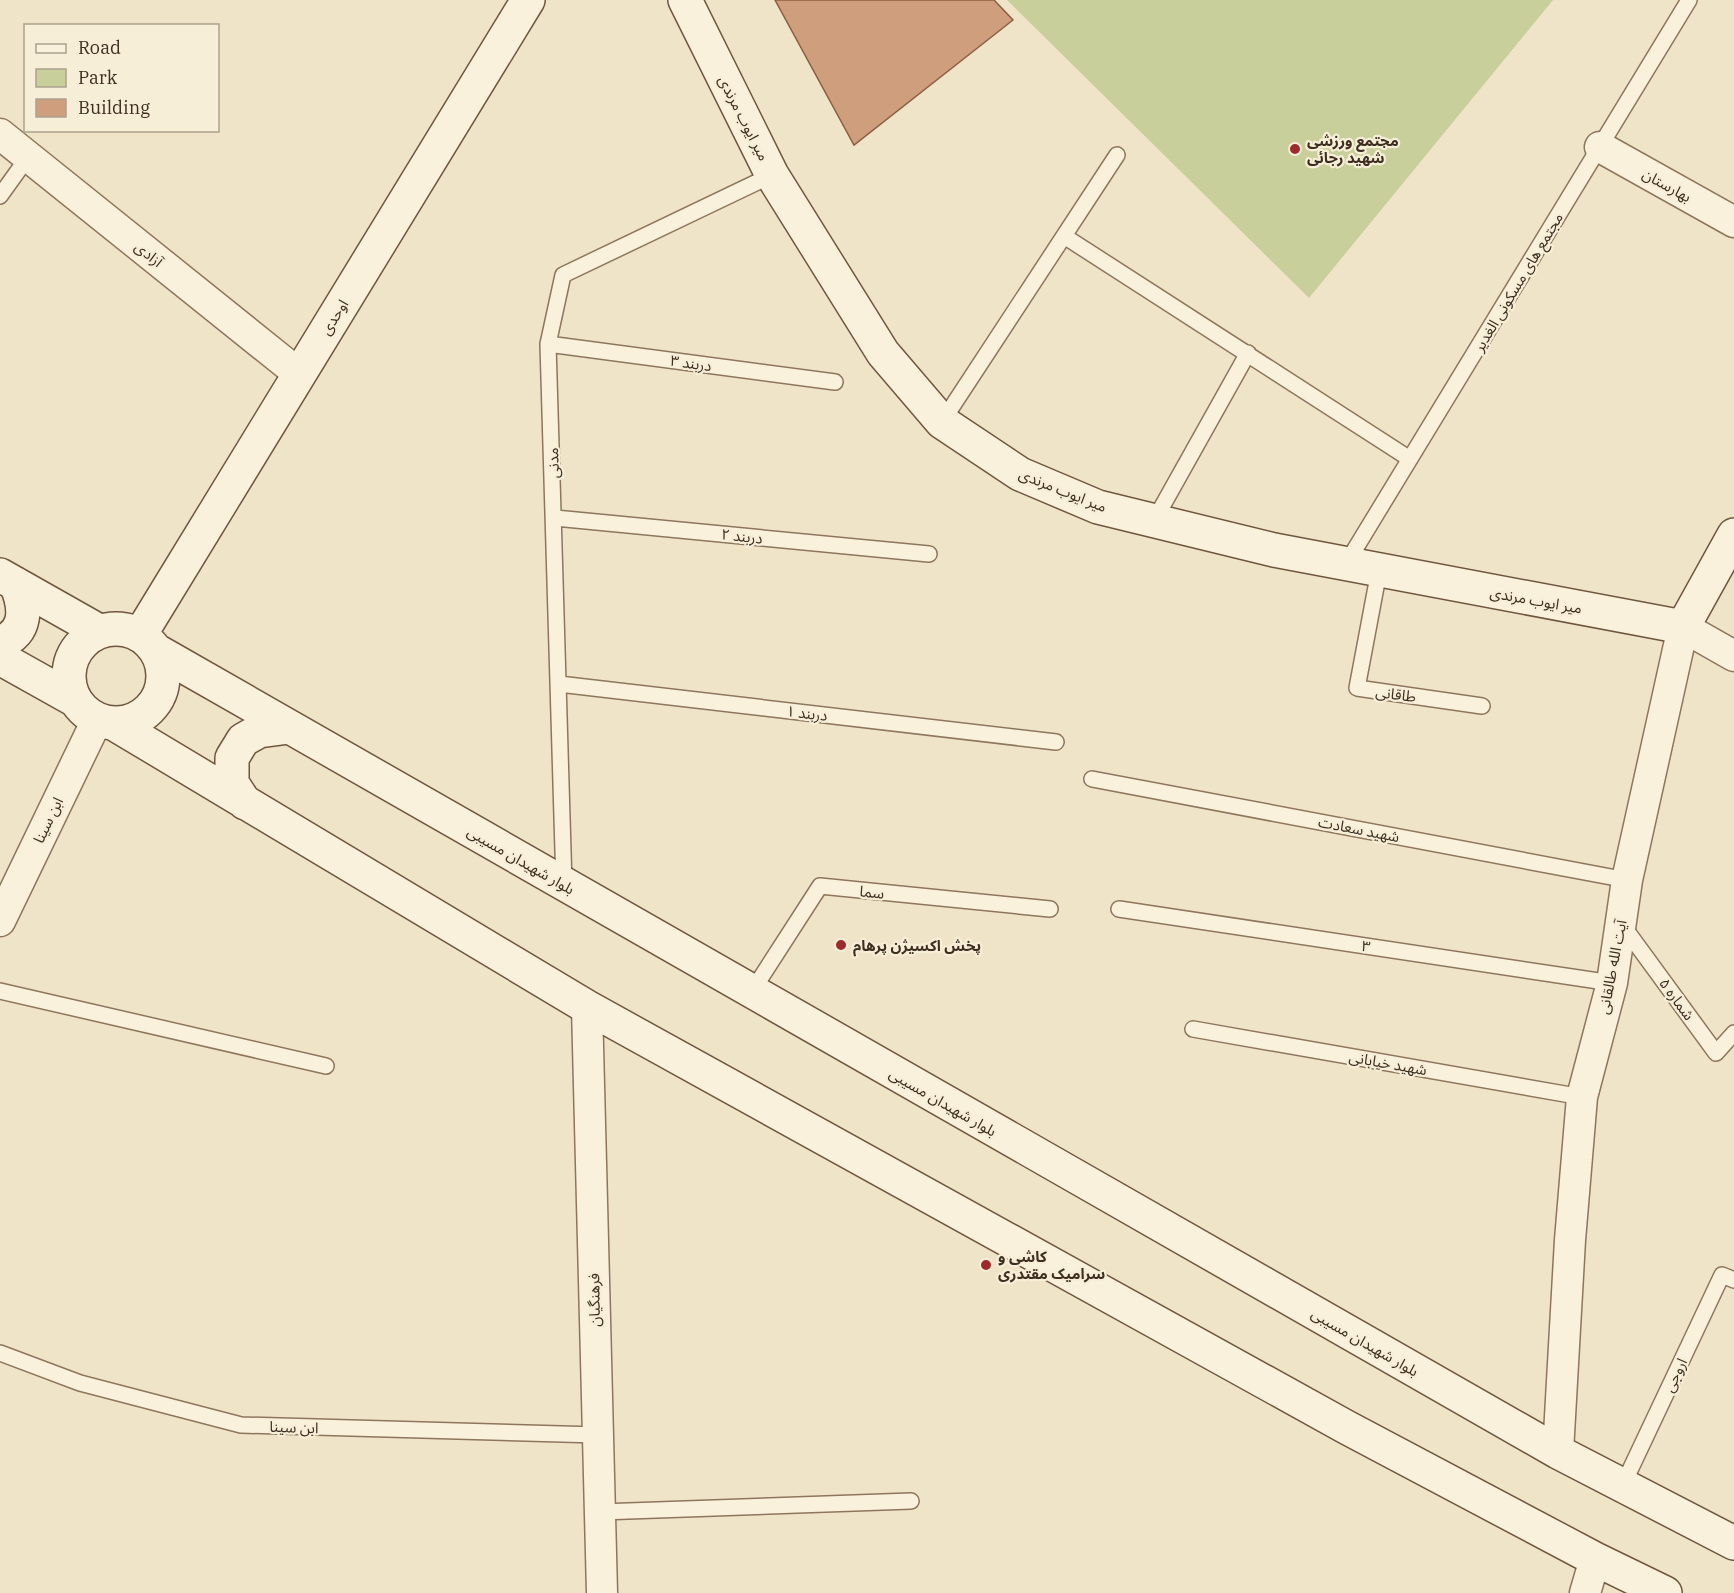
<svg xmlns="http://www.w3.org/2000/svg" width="1734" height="1593" font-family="'IBM Plex Serif','Noto Sans Arabic',serif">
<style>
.green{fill:#c9cf9b}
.building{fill:#cf9f7d;stroke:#8d5f41;stroke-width:1.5}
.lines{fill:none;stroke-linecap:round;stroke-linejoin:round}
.lane-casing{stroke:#8d765c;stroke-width:18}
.street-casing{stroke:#8d765c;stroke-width:33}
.secondary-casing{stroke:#6f573f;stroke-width:36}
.lane{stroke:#faf1dc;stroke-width:15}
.street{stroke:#faf1dc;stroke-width:30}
.secondary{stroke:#faf1dc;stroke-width:33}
.poi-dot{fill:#9e2a2b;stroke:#f7eed8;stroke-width:2}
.labels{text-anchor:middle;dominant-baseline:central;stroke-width:4.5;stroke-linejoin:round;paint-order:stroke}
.street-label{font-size:15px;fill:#3d2e20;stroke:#f7eed8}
.poi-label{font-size:15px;font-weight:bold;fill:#3d2e20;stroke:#f7eed8;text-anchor:start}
</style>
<rect width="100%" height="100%" fill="#f0e4c8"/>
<path class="green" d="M1007,0H1553L1309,298Z"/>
<path class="building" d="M775,0H994L1013,20L854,145Z"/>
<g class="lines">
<defs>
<path id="lane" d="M0,196L28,157
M1064,236L1410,459
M548,344L835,382
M942,422L1117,155
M555,518L929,554
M1154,521L1248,353
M1346,564L1689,0
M1379,571L1357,688L1482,706
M559,684L1056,742
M1092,779L1627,880
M564,885L548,344L563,275L772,175
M1119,909L1612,983
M1621,923L1716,1053L1734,1033
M0,991L326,1066
M751,993L820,886L1050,909
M1193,1029L1582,1097
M0,1353L80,1383L241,1425L598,1435
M1622,1487L1722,1275L1734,1280
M600,1512L911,1501"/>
<path id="street" d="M0,134L299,374
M1600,147L1734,222
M0,921L97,720
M587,1007L602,1593
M1558,1452L1570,1240L1582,1097L1612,983L1627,880L1683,627L1734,656
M1585,1593L1595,1559"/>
<path id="secondary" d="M685,0L772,175L883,353L942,422L1020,474L1098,507L1274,550L1683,627L1734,535
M0,575L99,631
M69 676a47 47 0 1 1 94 0a47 47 0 1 1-94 0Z
M140,635L528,0
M0,643C28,632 26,608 16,584
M157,651L1558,1452L1734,1543
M0,658L75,700
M113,723L587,1007L1346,1427L1595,1559L1665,1593
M245,803L232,783V758L243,740L259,731L289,727"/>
</defs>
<use href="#lane" class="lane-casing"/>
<use href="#street" class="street-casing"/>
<use href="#secondary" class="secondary-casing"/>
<use href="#lane" class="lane"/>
<use href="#street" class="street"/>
<use href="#secondary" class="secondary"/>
</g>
<g class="poi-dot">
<circle cx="1295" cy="149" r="6"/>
<circle cx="841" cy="945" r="6"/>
<circle cx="986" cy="1265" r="6"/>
</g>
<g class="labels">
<g class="street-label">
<text transform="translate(744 118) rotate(63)">میر ایوب مرندی</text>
<text transform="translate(1667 185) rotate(29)">بهارستان</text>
<text transform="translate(149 254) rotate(39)">آزادی</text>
<text transform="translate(1518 282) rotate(-59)">مجتمع های مسکونی الغدیر</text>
<text transform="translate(334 317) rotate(-58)">اوحدی</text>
<text transform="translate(691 363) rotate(8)">دربند ۳</text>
<text transform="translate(553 463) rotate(-92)">مدنی</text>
<text transform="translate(1063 490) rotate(22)">میر ایوب مرندی</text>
<text transform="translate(742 536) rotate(6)">دربند ۲</text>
<text transform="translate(1536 600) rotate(10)">میر ایوب مرندی</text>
<text transform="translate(1396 694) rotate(8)">طاقانی</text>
<text transform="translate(807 713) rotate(7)">دربند ۱</text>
<text transform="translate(48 820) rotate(-64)">ابن سینا</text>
<text transform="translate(1359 829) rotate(11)">شهید سعادت</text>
<text transform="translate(521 860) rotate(30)">بلوار شهیدان مسیبی</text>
<text transform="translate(872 892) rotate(6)">سما</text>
<text transform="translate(1366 946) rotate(9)">۳</text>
<text transform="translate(1612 967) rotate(-79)">آیت الله طالقانی</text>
<text transform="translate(1677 999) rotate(54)">شماره ۵</text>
<text transform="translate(1388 1063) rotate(10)">شهید خیابانی</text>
<text transform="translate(943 1102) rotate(30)">بلوار شهیدان مسیبی</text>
<text transform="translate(594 1300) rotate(-91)">فرهنگیان</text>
<text transform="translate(1365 1342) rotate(30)">بلوار شهیدان مسیبی</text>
<text transform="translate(1675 1375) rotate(-65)">اروجی</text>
<text transform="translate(294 1427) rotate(2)">ابن سینا</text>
</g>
<g class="poi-label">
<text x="1307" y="140">مجتمع ورزشی<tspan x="1307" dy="17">شهید رجائی</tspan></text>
<text x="853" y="945">پخش اکسیژن پرهام</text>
<text x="998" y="1256">کاشی و<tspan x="998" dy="17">سرامیک مقتدری</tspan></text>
</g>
</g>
<rect x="24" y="24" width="195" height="108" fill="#f7eed8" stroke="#ada18e" stroke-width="1.5"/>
<rect x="36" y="44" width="30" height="9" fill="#faf1dc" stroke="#ada18e" stroke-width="1.5"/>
<text x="78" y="54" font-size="18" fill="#3d2e20">Road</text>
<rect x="36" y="69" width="30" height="18" fill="#c9cf9b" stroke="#ada18e" stroke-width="1.5"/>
<text x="78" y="84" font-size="18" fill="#3d2e20">Park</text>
<rect x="36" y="99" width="30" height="18" fill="#cf9f7d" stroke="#ada18e" stroke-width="1.5"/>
<text x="78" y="114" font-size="18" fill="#3d2e20">Building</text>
</svg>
